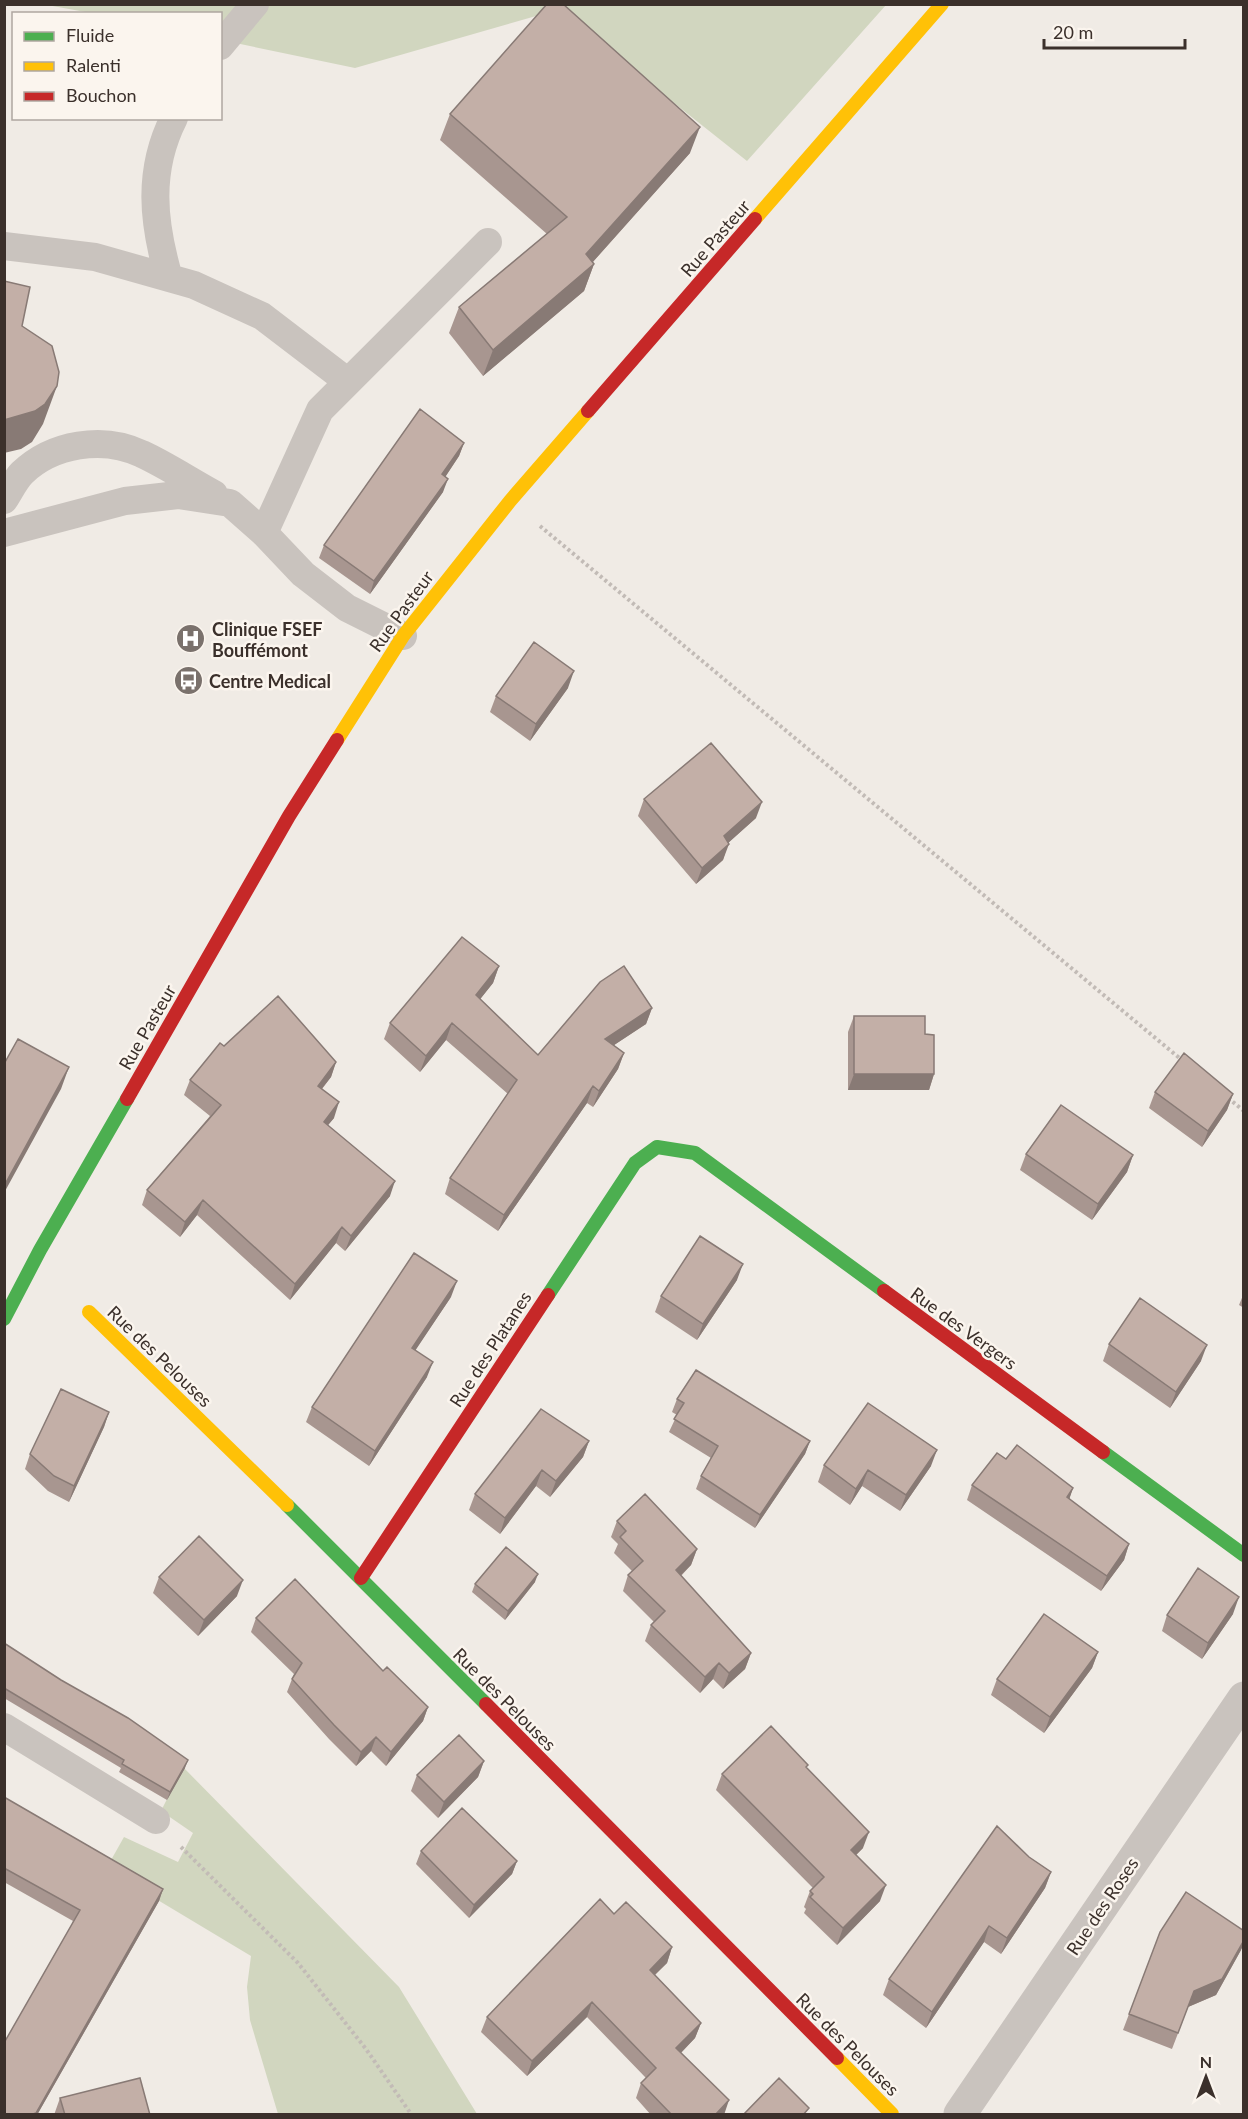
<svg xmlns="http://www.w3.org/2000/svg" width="1248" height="2119" font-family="Lato,sans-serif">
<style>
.green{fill:#d1d6bf}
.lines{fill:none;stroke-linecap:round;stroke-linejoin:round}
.path{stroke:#c2bbb6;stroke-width:4;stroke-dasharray:3 3;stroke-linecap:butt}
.lane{stroke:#c9c3be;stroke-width:28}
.street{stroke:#c9c3be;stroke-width:33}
.fast{stroke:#4caf50;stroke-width:14}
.slow{stroke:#ffc107;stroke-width:14}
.jam{stroke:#c62828;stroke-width:14}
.wall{fill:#a89690}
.shaded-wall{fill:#887a75}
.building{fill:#c3afa7;stroke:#887a75;stroke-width:1.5}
.labels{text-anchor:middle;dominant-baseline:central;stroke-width:5;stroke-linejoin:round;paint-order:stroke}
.street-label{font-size:18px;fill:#3b302b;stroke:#fbf5ee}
.poi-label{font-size:18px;font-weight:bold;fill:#3b302b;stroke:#fbf5ee;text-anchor:start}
</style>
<rect width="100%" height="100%" fill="#f0ebe5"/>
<path class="green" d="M47,5H886L747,161L557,10L355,68L221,40L220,14L91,13Z
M183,1767L399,1987L477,2114H278L250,2020L247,1987L251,1956L106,1869L124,1837L178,1862L193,1833L161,1811Z"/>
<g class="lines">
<path class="path" d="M540,526L1183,1061
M1228,1098L1244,1111
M181,1847L298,1963L366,2049L411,2114"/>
<path class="lane" d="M220,46L255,4
M4,246L95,257L194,285L262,316L347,381
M169,278C153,223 147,171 174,118
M4,500C10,491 15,480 22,473C52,444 103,435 142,454C166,465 190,481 214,494
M4,533L125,501L178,495L230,503L264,533L303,574L347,608L403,636
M264,533L320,410L488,242
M4,1727L156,1820"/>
<path class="street" d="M960,2114L1244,1698"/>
<path class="fast" d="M548,1295L635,1163L657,1147L695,1153L884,1291
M4,1319L40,1250L127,1099
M1103,1452L1244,1555
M287,1505L486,1704"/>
<path class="slow" d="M755,219L942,4
M337,740L403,636L510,501L588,411
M89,1312L287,1505
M837,2058L892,2114"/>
<path class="jam" d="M588,411L755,219
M127,1099L289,816L337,740
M884,1291L1103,1452
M361,1578L548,1295
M486,1704L837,2058"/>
</g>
<path class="wall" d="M450,114L690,153L592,263L594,264L584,291L483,376L449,333L459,307L547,234L440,140Z
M464,443L459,456L445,477L443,492L370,594L319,558L324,545Z
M568,688L530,741L490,712L496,696Z
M644,799L756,818L728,843L723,860L696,884L638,816Z
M499,966L493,983L480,999L538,1055L652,1008L646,1024L614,1045L624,1053L618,1069L593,1107L587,1103L498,1231L445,1194L450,1178L508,1094L446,1040L420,1072L384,1039L390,1023Z
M854,1016L925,1034L934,1074L929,1090H848V1032Z
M224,1046L336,1062L331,1077L322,1089L334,1118L328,1125L390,1196L345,1251L336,1243L290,1300L197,1215L180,1237L142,1205L147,1190L210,1116L184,1095L190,1080Z
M1155,1092L1233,1094L1227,1110L1202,1147L1149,1108Z
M1026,1154L1133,1155L1127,1172L1092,1220L1020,1170Z
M737,1280L697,1340L655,1312L661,1296Z
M1244,1293V1308L1239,1305Z
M451,1297L415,1350L427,1377L369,1466L306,1422L312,1407Z
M1109,1344L1201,1361L1170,1408L1103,1361Z
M677,1399L810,1441L805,1454L755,1528L696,1489L701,1476L711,1458L669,1432L677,1415L672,1412Z
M109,1412L104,1427L69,1502L48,1491L25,1469L30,1454Z
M589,1441L583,1457L550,1497L536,1486L500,1534L469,1510L475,1494Z
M1006,1459L1073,1488L1069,1499L1129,1544L1124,1560L1101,1591L967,1500L972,1485Z
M824,1465L931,1466L900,1511L862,1486L850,1505L818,1482Z
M617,1521L697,1549L691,1565L681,1576L751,1653L745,1669L723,1689L713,1679L700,1693L645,1641L651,1625L654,1622L623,1591L628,1575L632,1571L614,1553L618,1544L611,1537Z
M159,1577L237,1596L198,1636L153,1593Z
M535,1582L505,1620L472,1592L475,1584Z
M1233,1614L1202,1659L1162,1631L1167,1615Z
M256,1618L383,1671L428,1707L423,1721L386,1766L371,1751L356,1766L329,1739L287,1692L292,1679L294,1674L251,1632Z
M4,1643L185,1768L167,1800L119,1772L121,1768L4,1698Z
M1098,1652L1092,1668L1044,1733L991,1695L997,1679Z
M484,1761L478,1777L438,1818L411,1791L417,1775Z
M807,1768L863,1848L856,1855L880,1901L837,1945L804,1913L806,1909L804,1907L810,1891L813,1888L716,1790L722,1774Z
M4,1797L163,1889L159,1901L37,2115H4L73,1921L4,1882Z
M421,1851L517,1861L512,1874L469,1918L416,1864Z
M1029,1857L1051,1872L1045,1888L1001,1954L984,1942L926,2028L883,1995L889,1979Z
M614,1914L672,1947L667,1963L655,1975L701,2023L695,2038L681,2053L724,2115H651L636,2098L641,2083L646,2078L587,2017L527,2076L481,2032L487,2017Z
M1160,1932L1241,1950L1216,1995L1188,2007L1172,2049L1123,2030Z
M60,2098L150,2115H54Z"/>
<path class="shaded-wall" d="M700,127L690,153L582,274L594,264L584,291L483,376L493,350L586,254Z
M57,386L43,424L32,442L21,449L4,453V420Z
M464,443L459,456L438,488L442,474Z
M448,479L443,492L370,594L374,581Z
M574,671L568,688L530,741L536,724Z
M762,802L756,818L718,852L724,836Z
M729,844L723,860L696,884L702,868Z
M499,966L493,983L470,1012L476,995Z
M652,1008L646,1024L599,1055L605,1039Z
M452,1023L446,1040L420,1072L426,1056Z
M624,1053L618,1069L593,1107L599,1091Z
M336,1062L331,1077L312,1101L318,1086Z
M69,1067L61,1089L4,1193V1186Z
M854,1074H934L929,1090H848Z
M593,1086L587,1103L498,1231L504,1215Z
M1233,1094L1227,1110L1202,1147L1208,1131Z
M339,1102L334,1118L318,1137L324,1122Z
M1133,1155L1127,1172L1092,1220L1098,1204Z
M395,1181L390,1196L345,1251L351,1236Z
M203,1200L197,1215L180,1237L185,1222Z
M342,1227L336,1243L290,1300L295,1284Z
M743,1264L737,1280L697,1340L703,1324Z
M457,1281L451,1297L407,1363L412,1348Z
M1207,1345L1201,1361L1170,1408L1176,1392Z
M433,1362L427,1377L369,1466L375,1451Z
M109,1412L104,1427L69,1502L74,1486Z
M589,1441L583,1457L550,1497L556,1481Z
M810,1441L805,1454L755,1528L760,1515Z
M937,1450L931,1466L900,1511L906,1495Z
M542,1470L536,1486L500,1534L505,1518Z
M868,1470L862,1486L850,1505L856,1489Z
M1073,1488L1068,1503L1067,1497Z
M1129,1544L1124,1560L1101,1591L1107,1576Z
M697,1549L691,1565L670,1586L676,1570Z
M538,1574L535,1582L505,1620L508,1611Z
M243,1580L237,1596L198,1636L204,1620Z
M1239,1597L1233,1614L1202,1659L1208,1643Z
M1098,1652L1092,1668L1044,1733L1050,1717Z
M751,1653L745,1669L723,1689L729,1673Z
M719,1663L713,1679L700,1693L705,1677Z
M428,1707L423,1721L386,1766L391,1752Z
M376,1737L371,1751L356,1766L361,1752Z
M188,1760L185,1768L167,1800L170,1792Z
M484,1761L478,1777L438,1818L444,1802Z
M869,1832L863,1848L845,1866L851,1850Z
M517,1861L512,1874L469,1918L474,1905Z
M1051,1872L1045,1888L1001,1954L1007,1938Z
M886,1885L880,1901L837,1945L843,1928Z
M163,1889L159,1901L37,2115H30Z
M989,1926L984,1942L926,2028L932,2012Z
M1244,1940V1944L1241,1950L1216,1995L1188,2007L1172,2049L1194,1991Z
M672,1947L667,1963L644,1985L650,1970Z
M592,2002L587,2017L527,2076L532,2061Z
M701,2023L695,2038L671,2063L676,2048Z
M729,2100L724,2115H715Z"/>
<path class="building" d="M547,4H563L700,127L586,254L594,264L493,350L459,307L567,217L450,114Z
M4,281L30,287L22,326L52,346L59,372L57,386L45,404L35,411L4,420Z
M420,409L464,443L442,474L448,479L374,581L324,545Z
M534,642L574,671L536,724L496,696Z
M711,743L762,802L724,836L729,844L702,868L644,799Z
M462,937L499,966L476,995L538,1055L600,982L624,966L652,1008L605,1039L624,1053L599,1091L593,1086L504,1215L450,1178L517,1080L452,1023L426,1056L390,1023Z
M278,996L336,1062L318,1086L339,1102L324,1122L395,1181L351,1236L342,1227L295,1284L203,1200L185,1222L147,1190L221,1105L190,1080L220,1043L224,1046Z
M854,1016H925V1034L934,1035V1074H854Z
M18,1039L69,1067L4,1186V1064Z
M1184,1053L1233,1094L1208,1131L1155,1092Z
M1061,1105L1133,1155L1098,1204L1026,1154Z
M700,1236L743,1264L703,1324L661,1296Z
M414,1253L457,1281L412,1348L433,1362L375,1451L312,1407Z
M1140,1298L1207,1345L1176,1392L1109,1344Z
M696,1370L810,1441L760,1515L701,1476L718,1446L674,1419L684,1403L677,1399Z
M61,1389L109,1412L74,1486L54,1476L30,1454Z
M868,1403L937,1450L906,1495L868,1470L856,1489L824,1465Z
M541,1409L589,1441L556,1481L542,1470L505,1518L475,1494Z
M1017,1445L1073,1488L1067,1497L1129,1544L1107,1576L972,1485L997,1453L1006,1459Z
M645,1494L697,1549L676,1570L751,1653L729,1673L719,1663L705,1677L651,1625L665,1611L628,1575L643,1561L620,1537L626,1531L617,1521Z
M199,1536L243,1580L204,1620L159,1577Z
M506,1547L538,1574L508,1611L475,1584Z
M1198,1568L1239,1597L1208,1643L1167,1615Z
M295,1579L383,1671L387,1667L428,1707L391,1752L376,1737L361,1752L334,1725L292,1679L302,1663L256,1618Z
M1044,1614L1098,1652L1050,1717L997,1679Z
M4,1643L61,1680L128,1718L188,1760L170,1792L122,1764L124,1760L4,1688Z
M771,1726L808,1765L806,1767L869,1832L851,1850L886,1885L843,1928L810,1897L813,1894L810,1891L824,1877L722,1774Z
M459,1735L484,1761L444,1802L417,1775Z
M4,1797L163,1889L36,2113L30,2115H4V2043L80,1910L4,1868Z
M462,1808L517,1861L474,1905L421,1851Z
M997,1826L1029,1857L1051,1872L1007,1938L989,1926L932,2012L889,1979Z
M1186,1892L1244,1931V1940L1222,1979L1194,1991L1178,2033L1129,2014L1160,1932Z
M600,1899L614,1914L626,1902L672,1947L650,1970L701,2023L676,2048L729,2100L715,2115H672L641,2083L656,2068L592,2002L532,2061L487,2017Z
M140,2078L150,2115H65L60,2098Z
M779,2078L809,2108L803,2115H743Z"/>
<defs>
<symbol id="hospital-disc" viewBox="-11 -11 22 22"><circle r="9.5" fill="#7a716c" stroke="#fbf5ee"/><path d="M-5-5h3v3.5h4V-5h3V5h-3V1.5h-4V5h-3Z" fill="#fff"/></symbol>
<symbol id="bus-disc" viewBox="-11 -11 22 22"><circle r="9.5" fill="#7a716c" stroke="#fbf5ee"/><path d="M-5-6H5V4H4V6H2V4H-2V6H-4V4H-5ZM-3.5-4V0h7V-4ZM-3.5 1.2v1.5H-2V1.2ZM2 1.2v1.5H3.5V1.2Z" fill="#fff"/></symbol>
</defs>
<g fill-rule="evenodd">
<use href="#hospital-disc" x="174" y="622" width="33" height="33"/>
<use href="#bus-disc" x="172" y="664" width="33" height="33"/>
</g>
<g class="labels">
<g class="street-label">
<text transform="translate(715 238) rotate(-49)">Rue Pasteur</text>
<text transform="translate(401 611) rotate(-54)">Rue Pasteur</text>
<text transform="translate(147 1027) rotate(-60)">Rue Pasteur</text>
<text transform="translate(964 1328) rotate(36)">Rue des Vergers</text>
<text transform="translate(490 1349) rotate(-57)">Rue des Platanes</text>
<text transform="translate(160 1356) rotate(44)">Rue des Pelouses</text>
<text transform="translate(505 1699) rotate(45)">Rue des Pelouses</text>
<text transform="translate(1102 1906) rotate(-56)">Rue des Roses</text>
<text transform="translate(848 2044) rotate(45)">Rue des Pelouses</text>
</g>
<g class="poi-label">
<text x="212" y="629">Clinique FSEF<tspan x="212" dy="21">Bouffémont</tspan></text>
<text x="209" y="681">Centre Medical</text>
</g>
</g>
<rect width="1248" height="2119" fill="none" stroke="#3b302b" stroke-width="12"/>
<rect x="12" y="12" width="210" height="108" fill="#fbf5ee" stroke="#aea6a0" stroke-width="1.5"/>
<rect x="24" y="32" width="30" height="9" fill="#4caf50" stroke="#aea6a0" stroke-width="1.5"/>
<text x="66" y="42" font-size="18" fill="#3b302b">Fluide</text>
<rect x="24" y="62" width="30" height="9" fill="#ffc107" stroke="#aea6a0" stroke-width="1.5"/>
<text x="66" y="72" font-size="18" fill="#3b302b">Ralenti</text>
<rect x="24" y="92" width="30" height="9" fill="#c62828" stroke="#aea6a0" stroke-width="1.5"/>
<text x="66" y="102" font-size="18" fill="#3b302b">Bouchon</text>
<g transform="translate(1206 2077)" stroke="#fbf5ee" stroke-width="4.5" paint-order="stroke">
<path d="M0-4.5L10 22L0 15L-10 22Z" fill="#3b302b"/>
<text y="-9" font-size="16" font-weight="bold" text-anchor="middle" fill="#3b302b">N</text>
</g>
<path d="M1044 39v9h141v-9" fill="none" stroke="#3b302b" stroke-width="3"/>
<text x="1053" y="39" font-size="18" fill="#3b302b" stroke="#fbf5ee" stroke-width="4.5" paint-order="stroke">20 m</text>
</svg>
